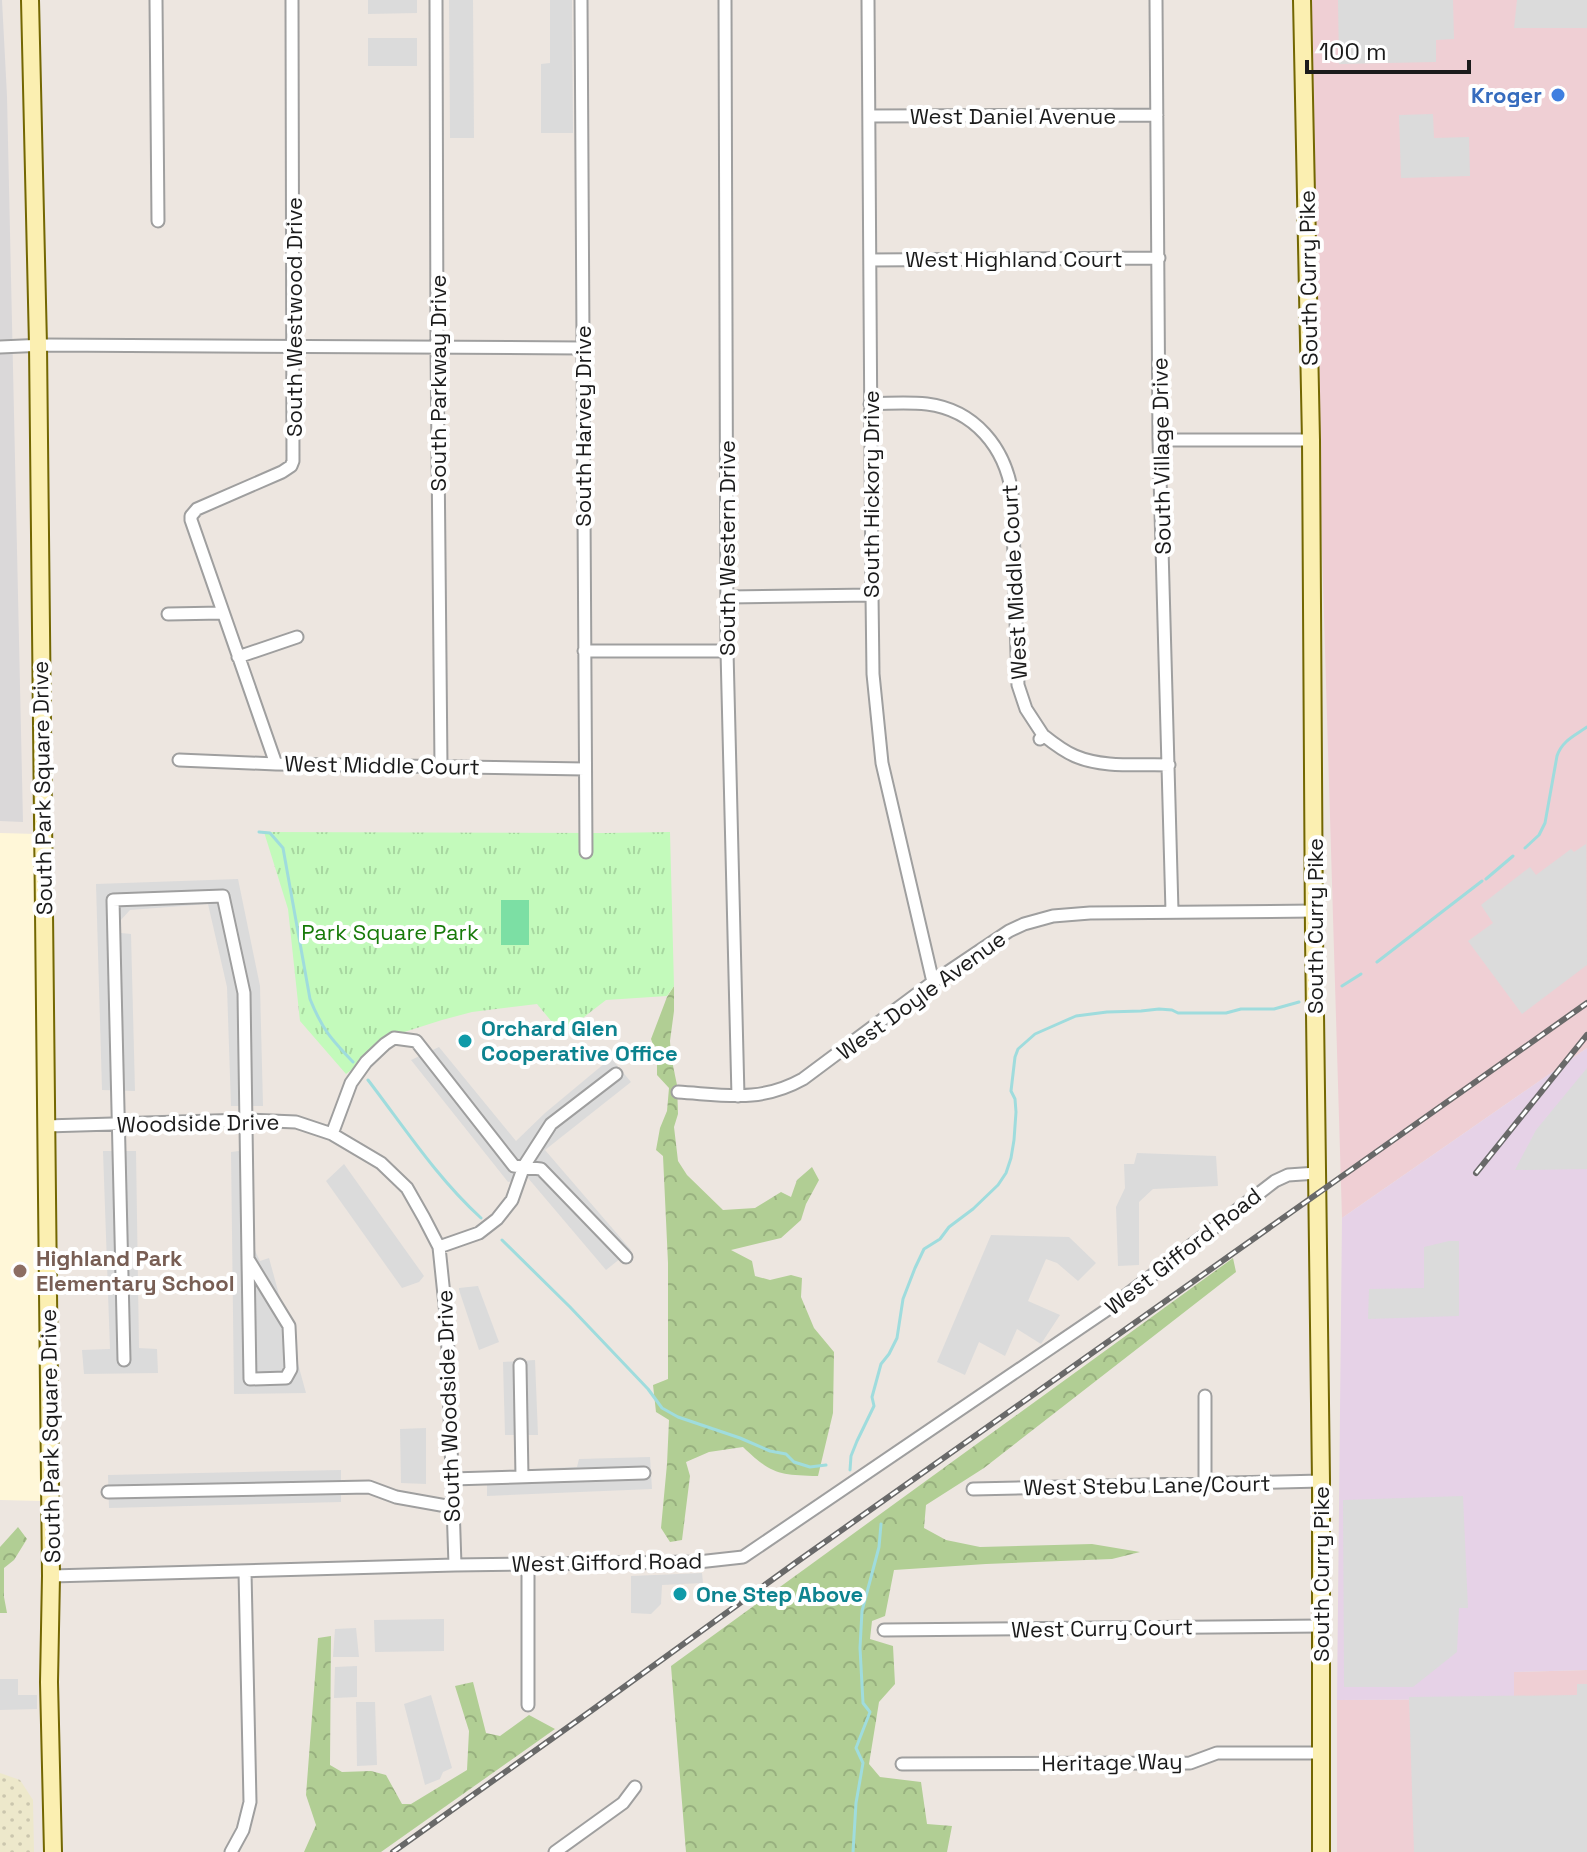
<svg xmlns="http://www.w3.org/2000/svg" width="1587" height="1852" font-family="'Space Grotesk',sans-serif">
<style>
.residential{fill:#dad8d9}
.commercial{fill:#efcfd4}
.industrial{fill:#e6d2e7}
.education{fill:#fff7d8}
.farmland{fill:url(#farmland-dots)}
.forest{fill:url(#forest-crowns)}
.park{fill:url(#park-tufts)}
.pitch{fill:#7cdfa4}
.parking{fill:#dbdbdb}
.lines{fill:none;stroke-linecap:round;stroke-linejoin:round}
.stream{stroke:#9fdcdd;stroke-width:3}
.street-casing{stroke:#9f9f9f;stroke-width:15}
.secondary-casing{stroke:#736702;stroke-width:20}
.street{stroke:#fff;stroke-width:11}
.secondary{stroke:#fbefb1;stroke-width:16}
.rail-casing{stroke:#696969;stroke-width:6}
.rail{stroke:#fff;stroke-width:3;stroke-dasharray:9;stroke-linecap:butt}
.shop-dot{fill:#3f7fe0;stroke:#fff;stroke-width:3}
.culture-dot{fill:#0f9aa8;stroke:#fff;stroke-width:3}
.education-dot{fill:#8d6e63;stroke:#fff;stroke-width:3}
.labels{text-anchor:middle;dominant-baseline:central;stroke-width:8;stroke-linejoin:round;paint-order:stroke}
.shop-label{font-size:22px;font-weight:bold;fill:#366cbe;stroke:#fff;text-anchor:end}
.street-label{font-size:22px;fill:#1b1b1b;stroke:#fff}
.park-label{font-size:22px;fill:#177a09;stroke:#fff}
.culture-label{font-size:22px;font-weight:bold;fill:#0d838f;stroke:#fff;text-anchor:start}
.education-label{font-size:22px;font-weight:bold;fill:#785e54;stroke:#fff;text-anchor:start}
</style>
<defs>
<pattern id="farmland-dots" width="8" height="8" patternUnits="userSpaceOnUse" patternTransform="scale(2)"><rect width="8" height="8" fill="#ede8cb"/><path d="M2 2h.1M6 6h.1" fill="none" stroke="#cbc6ae" stroke-width="1.8" stroke-linecap="round"/></pattern>
<pattern id="forest-crowns" width="20" height="18" patternUnits="userSpaceOnUse" patternTransform="scale(2)"><rect width="20" height="18" fill="#b1ce94"/><path d="M2 6a3 3 0 1 1 6 0M12 15a3 3 0 1 1 6 0" fill="none" stroke="#98b07f"/></pattern>
<pattern id="park-tufts" width="24" height="20" patternUnits="userSpaceOnUse" patternTransform="scale(2)"><rect width="24" height="20" fill="#c3fabb"/><path d="M3 7l-1-3M5 7V3M7 7l1-3M15 17l-1-3M17 17v-4M19 17l1-3" fill="none" stroke="#a7d6a0"/></pattern>
</defs>
<rect width="100%" height="100%" fill="#ede6e0"/>
<path class="residential" d="M0,0H2L7,96L23,822L0,821Z"/>
<path class="commercial" d="M1302,0H1587V1048L1342,1218L1312,215Z
M1587,1670V1852H1337V1700L1513,1699V1672Z"/>
<path class="industrial" d="M1587,1048V1670L1514,1672V1699L1337,1700L1342,1218Z"/>
<path class="education" d="M0,833L37,834L41,1501L0,1500Z"/>
<path class="farmland" d="M0,1773L20,1780L33,1800L34,1852H0Z"/>
<path class="forest" d="M674,986V1011L670,1041L671,1056L677,1085L678,1114L674,1127L678,1161L687,1175L723,1210L755,1208L781,1192L791,1197L797,1180L812,1167L819,1180L806,1204L801,1220L781,1238L731,1250L752,1261L755,1276L770,1280L791,1275L802,1278L801,1297L814,1328L834,1352L833,1413L818,1476C779,1475 771,1474 743,1447L709,1452L686,1462L690,1476L682,1540L670,1542L661,1528L667,1464L669,1420L656,1412L653,1385L668,1379V1263L663,1156L656,1150L660,1128L667,1111L669,1088L657,1075V1055L651,1039L667,997Z
M1233,1258L1236,1272L984,1468L926,1505L924,1528L946,1540L980,1547L1092,1544L1140,1552L1112,1559L986,1564L894,1570L885,1616L872,1621L870,1639L893,1646L895,1684L879,1702L869,1764L880,1777L921,1782L927,1824L952,1826L947,1852H686L671,1666Z
M18,1527L27,1539L14,1560L4,1568V1597L7,1613H0V1547Z
M331,1636L330,1765L342,1772L371,1771L386,1775L402,1804H411L467,1770L469,1731L455,1686L473,1682L486,1733L500,1736L529,1715L555,1729L381,1852H304L316,1825L306,1795L318,1638Z"/>
<path class="park" d="M264,832L606,833L670,832L674,986L667,996L606,1000L562,1034L537,1004L472,1012L442,1020L398,1034L394,1038L346,1074L300,1021L288,909Z"/>
<path class="pitch" d="M501,900H529V945H501Z"/>
<path class="parking" d="M368,0H417V13L368,14Z
M449,0H473L474,138H450Z
M550,0H572L573,133H541V64L550,63Z
M1338,0H1453L1454,39L1436,40V62L1339,64Z
M1517,0H1587V28H1514Z
M368,38H417V66H368Z
M1433,114L1434,138L1469,137L1470,176L1401,178L1399,115Z
M1586,844L1587,965L1522,1014L1468,941L1493,923L1481,905L1530,867L1536,875L1571,849L1574,852Z
M238,879L260,986L263,1106H231L227,987L208,904L130,910L120,921L121,933L131,934L135,1091L102,1090L96,884Z
M439,1047L516,1141L545,1113L611,1058L631,1082L545,1150L631,1250L606,1270L528,1178L508,1182L411,1060Z
M1587,1068V1169L1515,1170L1536,1130Z
M247,1150L255,1251L260,1261L269,1258L306,1393L234,1394L231,1152Z
M103,1151H136L139,1348L157,1349L158,1373L84,1374L82,1350L110,1349Z
M1137,1153L1216,1156L1218,1186L1153,1189L1139,1202V1265L1118,1266L1116,1207L1125,1188L1124,1164H1134Z
M344,1164L424,1276L419,1282L402,1288L326,1181Z
M991,1235L1069,1237L1096,1263L1078,1281L1057,1263L1046,1259L1028,1301L1060,1315L1041,1344L1017,1329L1005,1356L979,1342L965,1375L937,1362Z
M1449,1241H1459V1316L1368,1319L1369,1289L1424,1288V1247Z
M478,1286L499,1342L479,1350L459,1290V1288Z
M535,1360L538,1435H505L503,1362Z
M426,1428V1484L401,1483L400,1429Z
M650,1457L652,1489L487,1496V1471L577,1467L579,1459Z
M341,1470V1502L109,1508L108,1475Z
M1463,1496L1468,1608H1459L1457,1652L1413,1687H1344L1343,1500Z
M702,1573L703,1583L662,1585L661,1604L651,1614L631,1613V1576Z
M444,1619V1651L375,1652L374,1620Z
M356,1628L359,1657H333L335,1629Z
M357,1666V1697L334,1698L335,1667Z
M0,1679H18V1695H37V1709L0,1710Z
M1577,1684H1587V1852H1414L1409,1697L1577,1695Z
M431,1695L452,1768L443,1772L440,1779L425,1785L404,1704Z
M375,1702L377,1765L357,1766L356,1702Z"/>
<g class="lines">
<path class="stream" d="M259,832L270,833L283,848L310,999C322,1029 331,1039 353,1062
M1525,848L1539,835L1545,823L1557,756C1562,741 1574,736 1587,727
M1486,879L1513,856
M1377,962L1482,881
M1342,986L1361,974
M368,1080C404,1127 437,1178 481,1218
M502,1240L570,1307L648,1389L662,1408L678,1417L740,1438L770,1451L786,1454L794,1462L810,1467L826,1465
M850,1470L851,1456L857,1441L874,1406L872,1397L881,1364L889,1354L897,1338L903,1299L915,1268L924,1249L940,1239L949,1227L973,1209L998,1185L1006,1173L1011,1158L1014,1140L1016,1112L1015,1099L1011,1091L1015,1057L1018,1049L1035,1034L1076,1016L1107,1012L1141,1011L1159,1009L1172,1010L1178,1013H1226L1241,1009H1274L1299,1002
M853,1852L856,1803L863,1763L856,1748L870,1712L863,1703L860,1648L862,1611L879,1547L881,1524"/>
<defs>
<path id="street" d="M156,0L158,221
M436,0L437,348L441,766
M581,0L586,852
M725,0L727,651L738,1096
M868,0L872,595L873,674L882,763L933,982
M1156,0L1159,440L1172,911
M869,116L1157,115
M870,260L1159,258
M0,347L45,345L582,348
M870,404C889,403 908,402 927,404C975,410 1005,448 1012,493L1018,685L1026,709L1043,735
M1159,440H1311
M728,597L872,595
M168,614L222,613
M584,651H727
M238,657L297,637
M1040,739L1043,735C1053,743 1063,751 1075,756C1103,768 1138,764 1169,765
M179,760L276,764L585,769
M276,764L191,520V516L197,509L282,472L291,466L293,461L292,0
M678,1092C726,1095 760,1103 803,1079L933,982L1009,931L1024,924L1053,916L1090,913L1315,911
M46,1126L246,1120L296,1122L332,1134L381,1163L407,1188L424,1218L439,1247L447,1324L455,1565
M332,1134L351,1083L366,1062L385,1044L394,1038L416,1041L514,1166L541,1169L626,1257
M439,1247L479,1233L497,1219L512,1200L524,1166L551,1124L616,1074
M124,1360L113,900L223,896L244,993L248,1259L289,1326L291,1369L286,1378L250,1379L248,1259
M520,1365L522,1477
M1205,1396V1483
M452,1479L644,1473
M973,1489L1321,1481
M108,1492L369,1487L396,1497L452,1507
M528,1565V1705
M51,1576L455,1565L698,1562L743,1557L1111,1307L1275,1181L1288,1175L1317,1173
M884,1630L1321,1626
M902,1764L1190,1763L1217,1753H1321
M231,1852L243,1830L250,1802L245,1572
M555,1852L623,1803L635,1787"/>
<path id="secondary" d="M30,0L38,345L51,1576L49,1682L53,1852
M1302,0L1311,440L1314,936L1321,1481V1852"/>
</defs>
<use href="#street" class="street-casing"/>
<use href="#secondary" class="secondary-casing"/>
<use href="#street" class="street"/>
<use href="#secondary" class="secondary"/>
<defs>
<path id="rail" d="M1476,1173L1587,1035
M393,1852L595,1708L798,1561L1587,1003"/>
</defs>
<use href="#rail" class="rail-casing"/>
<use href="#rail" class="rail"/>
</g>
<circle class="shop-dot" cx="1558" cy="95" r="8"/>
<g class="culture-dot">
<circle cx="465" cy="1041" r="8"/>
<circle cx="680" cy="1594" r="8"/>
</g>
<circle class="education-dot" cx="20" cy="1271" r="8"/>
<g class="labels">
<g class="shop-label">
<text x="1542" y="95">Kroger</text>
</g>
<g class="street-label">
<text x="1013" y="116">West Daniel Avenue</text>
<text x="1014" y="259">West Highland Court</text>
<text transform="translate(1308 278) rotate(-91)">South Curry Pike</text>
<text transform="translate(294 317) rotate(-90)">South Westwood Drive</text>
<text transform="translate(438 383) rotate(-90)">South Parkway Drive</text>
<text transform="translate(583 426) rotate(-90)">South Harvey Drive</text>
<text transform="translate(1161 456) rotate(-91)">South Village Drive</text>
<text transform="translate(871 494) rotate(-90)">South Hickory Drive</text>
<text transform="translate(727 548) rotate(-90)">South Western Drive</text>
<text transform="translate(1014 582) rotate(-93)">West Middle Court</text>
<text transform="translate(382 765) rotate(1)">West Middle Court</text>
<text transform="translate(42 788) rotate(-91)">South Park Square Drive</text>
<text transform="translate(1315 926) rotate(-90)">South Curry Pike</text>
<text transform="translate(921 995) rotate(-36)">West Doyle Avenue</text>
<text transform="translate(198 1123) rotate(-1)">Woodside Drive</text>
<text transform="translate(1183 1251) rotate(-38)">West Gifford Road</text>
<text transform="translate(448 1406) rotate(-92)">South Woodside Drive</text>
<text transform="translate(50 1436) rotate(-91)">South Park Square Drive</text>
<text transform="translate(1147 1485) rotate(-1)">West Stebu Lane/Court</text>
<text transform="translate(607 1562) rotate(-1)">West Gifford Road</text>
<text transform="translate(1321 1574) rotate(-90)">South Curry Pike</text>
<text transform="translate(1102 1628) rotate(-1)">West Curry Court</text>
<text transform="translate(1112 1762) rotate(-1)">Heritage Way</text>
</g>
<g class="park-label">
<text x="390" y="932">Park Square Park</text>
</g>
<g class="culture-label">
<text x="481" y="1028">Orchard Glen<tspan x="481" dy="25">Cooperative Office</tspan></text>
<text x="696" y="1594">One Step Above</text>
</g>
<g class="education-label">
<text x="36" y="1258">Highland Park<tspan x="36" dy="25">Elementary School</tspan></text>
</g>
</g>
<path d="M1307 60v12h162v-12" fill="none" stroke="#1b1b1b" stroke-width="4"/>
<text x="1319" y="60" font-size="24" fill="#1b1b1b" stroke="#ffffff" stroke-width="6" paint-order="stroke">100 m</text>
</svg>
